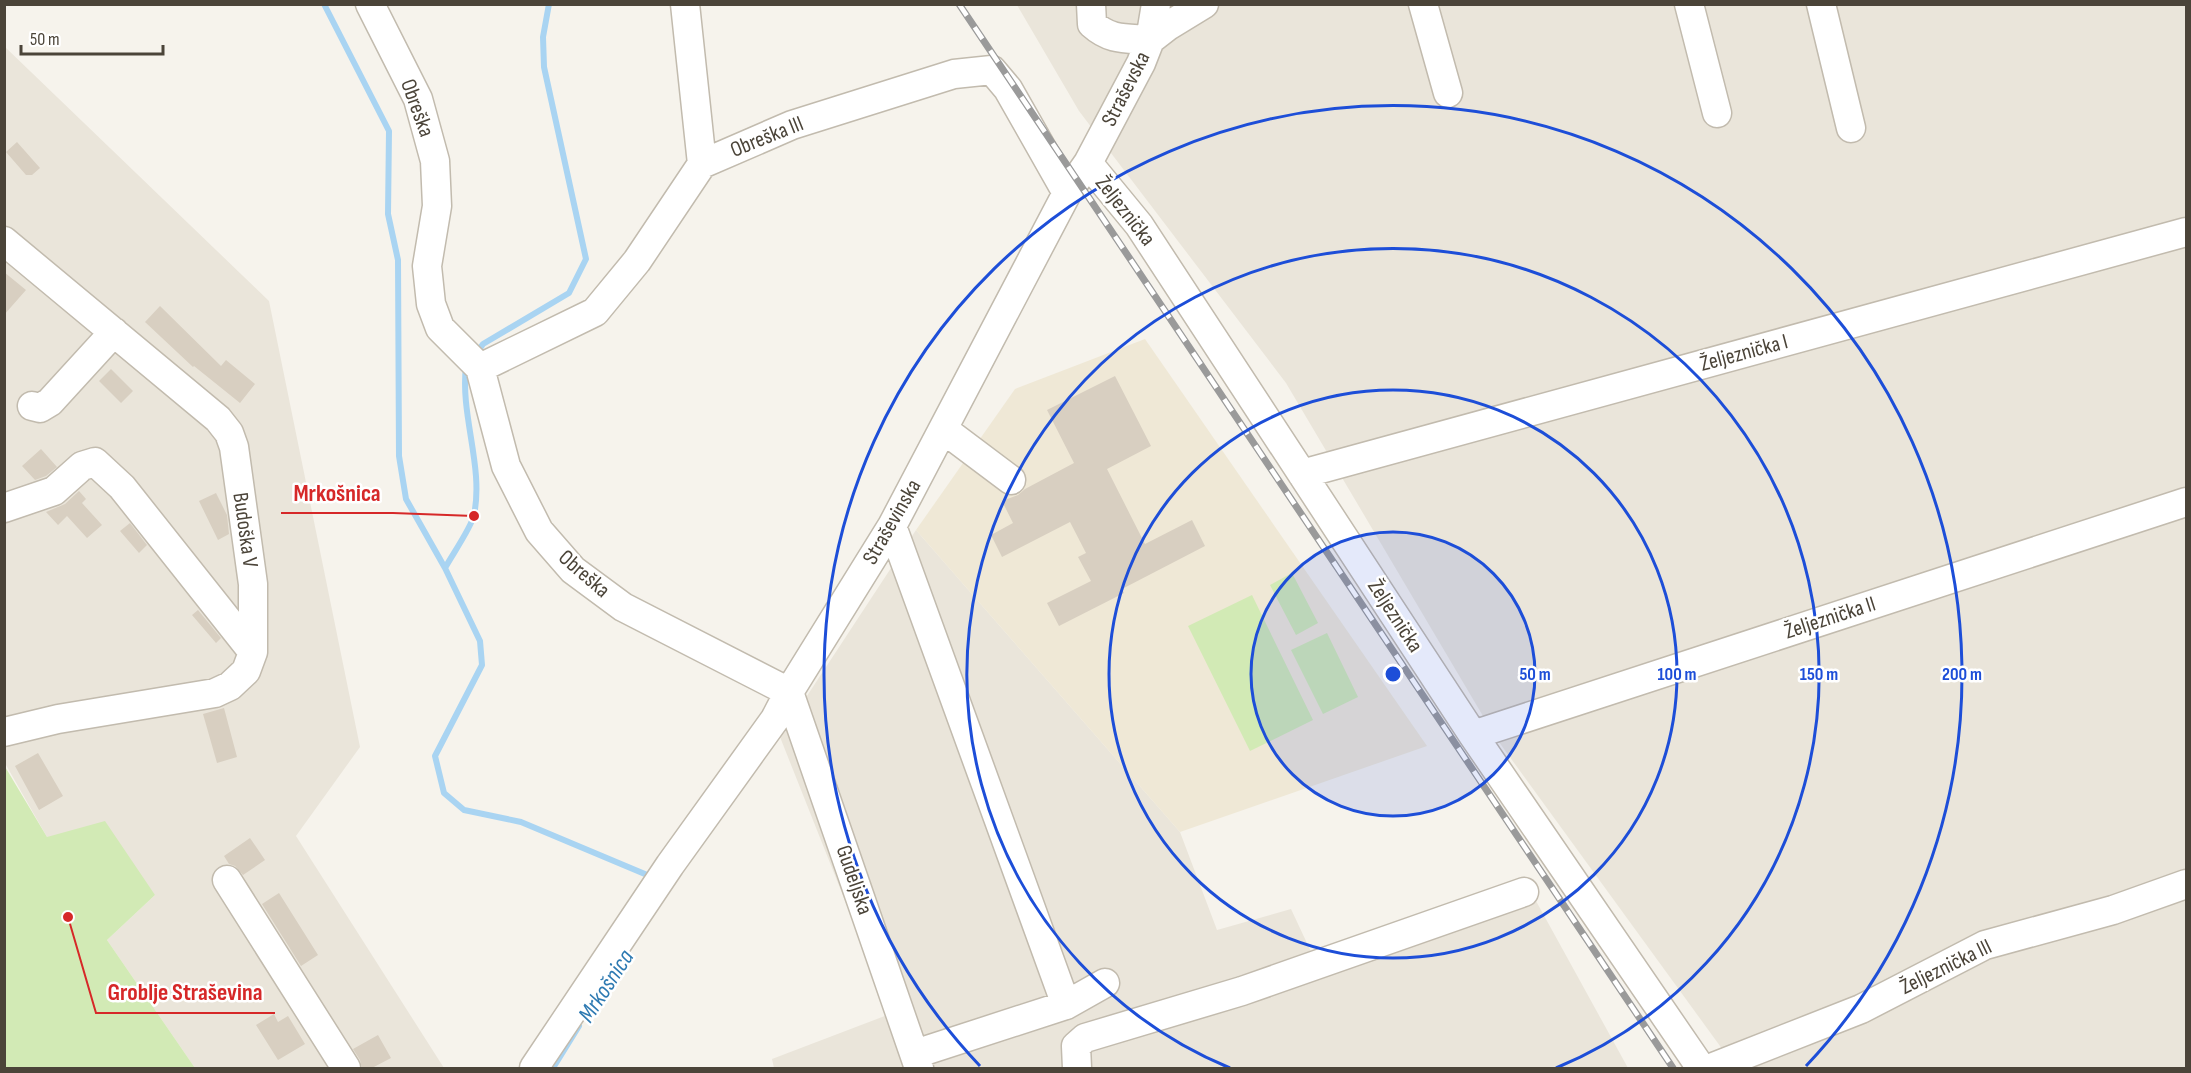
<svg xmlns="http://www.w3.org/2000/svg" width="2191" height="1073" font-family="'Sofia Sans Condensed',sans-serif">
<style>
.residential{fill:#eae5da}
.education{fill:#efe8d6}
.green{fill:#d2eab5}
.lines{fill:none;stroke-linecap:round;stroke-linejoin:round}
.stream{stroke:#a9d4f2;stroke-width:6}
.building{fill:#d8cfc1}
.minor-casing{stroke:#c2bbae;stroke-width:31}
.minor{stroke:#fff;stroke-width:28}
.rail-casing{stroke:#9a9a9a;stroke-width:7}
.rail{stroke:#fff;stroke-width:4.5;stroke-dasharray:14;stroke-linecap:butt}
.ring{fill:none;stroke:#1d4ed8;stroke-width:3}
.labels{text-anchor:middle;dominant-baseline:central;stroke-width:5;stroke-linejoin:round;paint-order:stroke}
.street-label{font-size:22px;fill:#4b4439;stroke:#fff}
.water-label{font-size:24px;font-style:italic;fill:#2e7ab2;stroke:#fff}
.centre{fill:#1d4ed8;stroke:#fff;stroke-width:3}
.ring-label{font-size:18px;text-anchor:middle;font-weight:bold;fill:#1d4ed8;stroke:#fff;stroke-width:5;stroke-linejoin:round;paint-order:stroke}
.leader{fill:none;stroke:#d62828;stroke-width:2}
.callout-dot{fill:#d62828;stroke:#fff;stroke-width:2}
.callout-label{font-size:24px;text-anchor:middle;font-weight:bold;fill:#d62828;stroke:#fff;stroke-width:5;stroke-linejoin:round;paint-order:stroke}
</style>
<rect width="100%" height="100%" fill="#f6f3ec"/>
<path class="residential" d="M1017,5H2186V1068H1736L1496,738L1286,383L1079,111Z
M4,46L269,301L360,747L296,836L444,1068H195L107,940L155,895L47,837L6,765Z
M916,530L1180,832L1217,930L1291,909L1313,956L1525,881L1628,1068H774L772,1059L890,1014L780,737Z"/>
<path class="education" d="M1145,339L1427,746L1180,832L916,530L1015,389Z"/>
<path class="green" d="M1292,573L1318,623L1296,635L1270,585Z
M1252,595L1313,720L1250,751L1188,626Z
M1327,633L1358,697L1323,714L1291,650Z
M4,765L47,837L105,821L155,895L107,940L195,1068H5Z"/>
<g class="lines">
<path class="stream" d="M324,4L389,131L388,214L398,260L399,456L406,499L445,568
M476,354L483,344L569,293L586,259L544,67L543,37L549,4
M466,367C460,415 484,467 474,515C471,528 452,555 445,568L480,641L482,665L435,756L444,793L464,810L521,822L652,877
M553,1068L579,1026"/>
</g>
<path class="building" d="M17,142L40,168L32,175H26L6,152Z
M4,272L26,290L4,315Z
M160,306L221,366L226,360L255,384L240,403L194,366L193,367L145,322Z
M111,369L133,391L121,403L99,381Z
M1115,376L1151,446L1107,469L1145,544L1192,520L1205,546L1122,589L1124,593L1059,626L1047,603L1091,581L1078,557L1086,553L1070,522L1002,557L991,535L1013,523L1002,501L1018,495L1025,489L1074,463L1047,410Z
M41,449L57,467L46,476L35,480L22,466Z
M79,491L86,499L82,503L102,525L87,538L67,516L58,525L46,512L65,504Z
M216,493L227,515L229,534L218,540L199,501Z
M130,523L147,545L139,553L120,531Z
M198,610L221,638L216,643L192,615Z
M224,708L237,757L217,763L203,714Z
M38,753L63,796L39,810L15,766Z
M250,838L265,860L243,875L235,866L229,864L224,856Z
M279,893L318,955L301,966L262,904Z
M274,1014L278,1022L288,1016L305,1044L278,1060L256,1025Z
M378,1035L391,1058L372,1068H362L360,1060L353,1049Z"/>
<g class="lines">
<defs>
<path id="minor" d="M370,4L418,99L435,161L437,206L427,266L431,304L440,328L480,368
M685,4L702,164
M1091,4L1092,24C1111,41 1126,38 1150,40L1156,4
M1423,4L1448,93
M1689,4L1717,113
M1821,4L1851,128
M1088,163L1139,225L1473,735L1701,1068
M4,241L218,419L229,433L234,447L253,584V652L246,671L230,686L215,693L58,719L4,732
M480,368L506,466L539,531L573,570L623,607L789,692L919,1068
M480,368L595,312L637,261L702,164L792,125L954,74L992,70L1008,89L1067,193
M32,406L40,408L50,402L114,332
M943,429L1011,480
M1302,474L2186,232
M4,508L54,491L82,466L95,462L122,487L253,652
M892,526L1066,1005
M1473,735L2186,502
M227,880L346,1068
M915,1054L1066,1005L1105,983
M534,1068L670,865L775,719L789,692L892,526L1067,193L1088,163L1141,63L1150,40L1168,26L1204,4
M1077,1068L1076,1046L1085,1038L1242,991L1524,892
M1711,1068L1861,1009L1985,945L2113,910L2186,884"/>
</defs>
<use href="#minor" class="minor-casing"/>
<use href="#minor" class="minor"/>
<defs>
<path id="rail" d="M959,4L1673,1068"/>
</defs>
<use href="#rail" class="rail-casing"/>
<use href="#rail" class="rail"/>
</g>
<circle cx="1393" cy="674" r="142" fill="#1d4ed8" fill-opacity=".12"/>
<g class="ring">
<circle cx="1393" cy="674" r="142"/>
<circle cx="1393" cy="674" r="284"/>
<path d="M1230 1068A426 426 0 1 1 1556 1068"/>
<path d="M980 1066A569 569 0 1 1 1806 1066"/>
</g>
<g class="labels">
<g class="street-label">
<text transform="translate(1126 89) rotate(-63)">Straševska</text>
<text transform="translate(417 108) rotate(70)">Obreška</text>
<text transform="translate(767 137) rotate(-22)">Obreška III</text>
<text transform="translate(1125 211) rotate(52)">Željeznička</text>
<text transform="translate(1744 353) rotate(-15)">Željeznička I</text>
<text transform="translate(892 522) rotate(-60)">Straševinska</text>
<text transform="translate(245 530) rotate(82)">Budoška V</text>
<text transform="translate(584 574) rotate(41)">Obreška</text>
<text transform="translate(1395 616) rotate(57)">Željeznička</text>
<text transform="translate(1830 618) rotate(-18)">Željeznička II</text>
<text transform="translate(854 880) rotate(71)">Gudeljska</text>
<text transform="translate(1946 967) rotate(-26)">Željeznička III</text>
</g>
<g class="water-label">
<text transform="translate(606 986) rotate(-57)">Mrkošnica</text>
</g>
</g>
<circle cx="1393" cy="674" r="9" class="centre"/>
<g class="ring-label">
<text x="1535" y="680">50 m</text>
<text x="1677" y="680">100 m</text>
<text x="1819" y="680">150 m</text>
<text x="1962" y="680">200 m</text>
</g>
<path class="leader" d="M474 516L393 513H281M68 917L96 1013H275"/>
<g class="callout-dot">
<circle cx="474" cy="516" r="6"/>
<circle cx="68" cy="917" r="6"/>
</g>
<g class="callout-label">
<text x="337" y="501">Mrkošnica</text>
<text x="185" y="1000">Groblje Straševina</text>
</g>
<rect width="2191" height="1073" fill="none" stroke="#4b4439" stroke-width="12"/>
<path d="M21 45v9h142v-9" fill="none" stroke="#4b4439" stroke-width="3"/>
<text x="30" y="45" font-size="18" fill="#4b4439" stroke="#ffffff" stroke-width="4.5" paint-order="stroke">50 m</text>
</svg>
